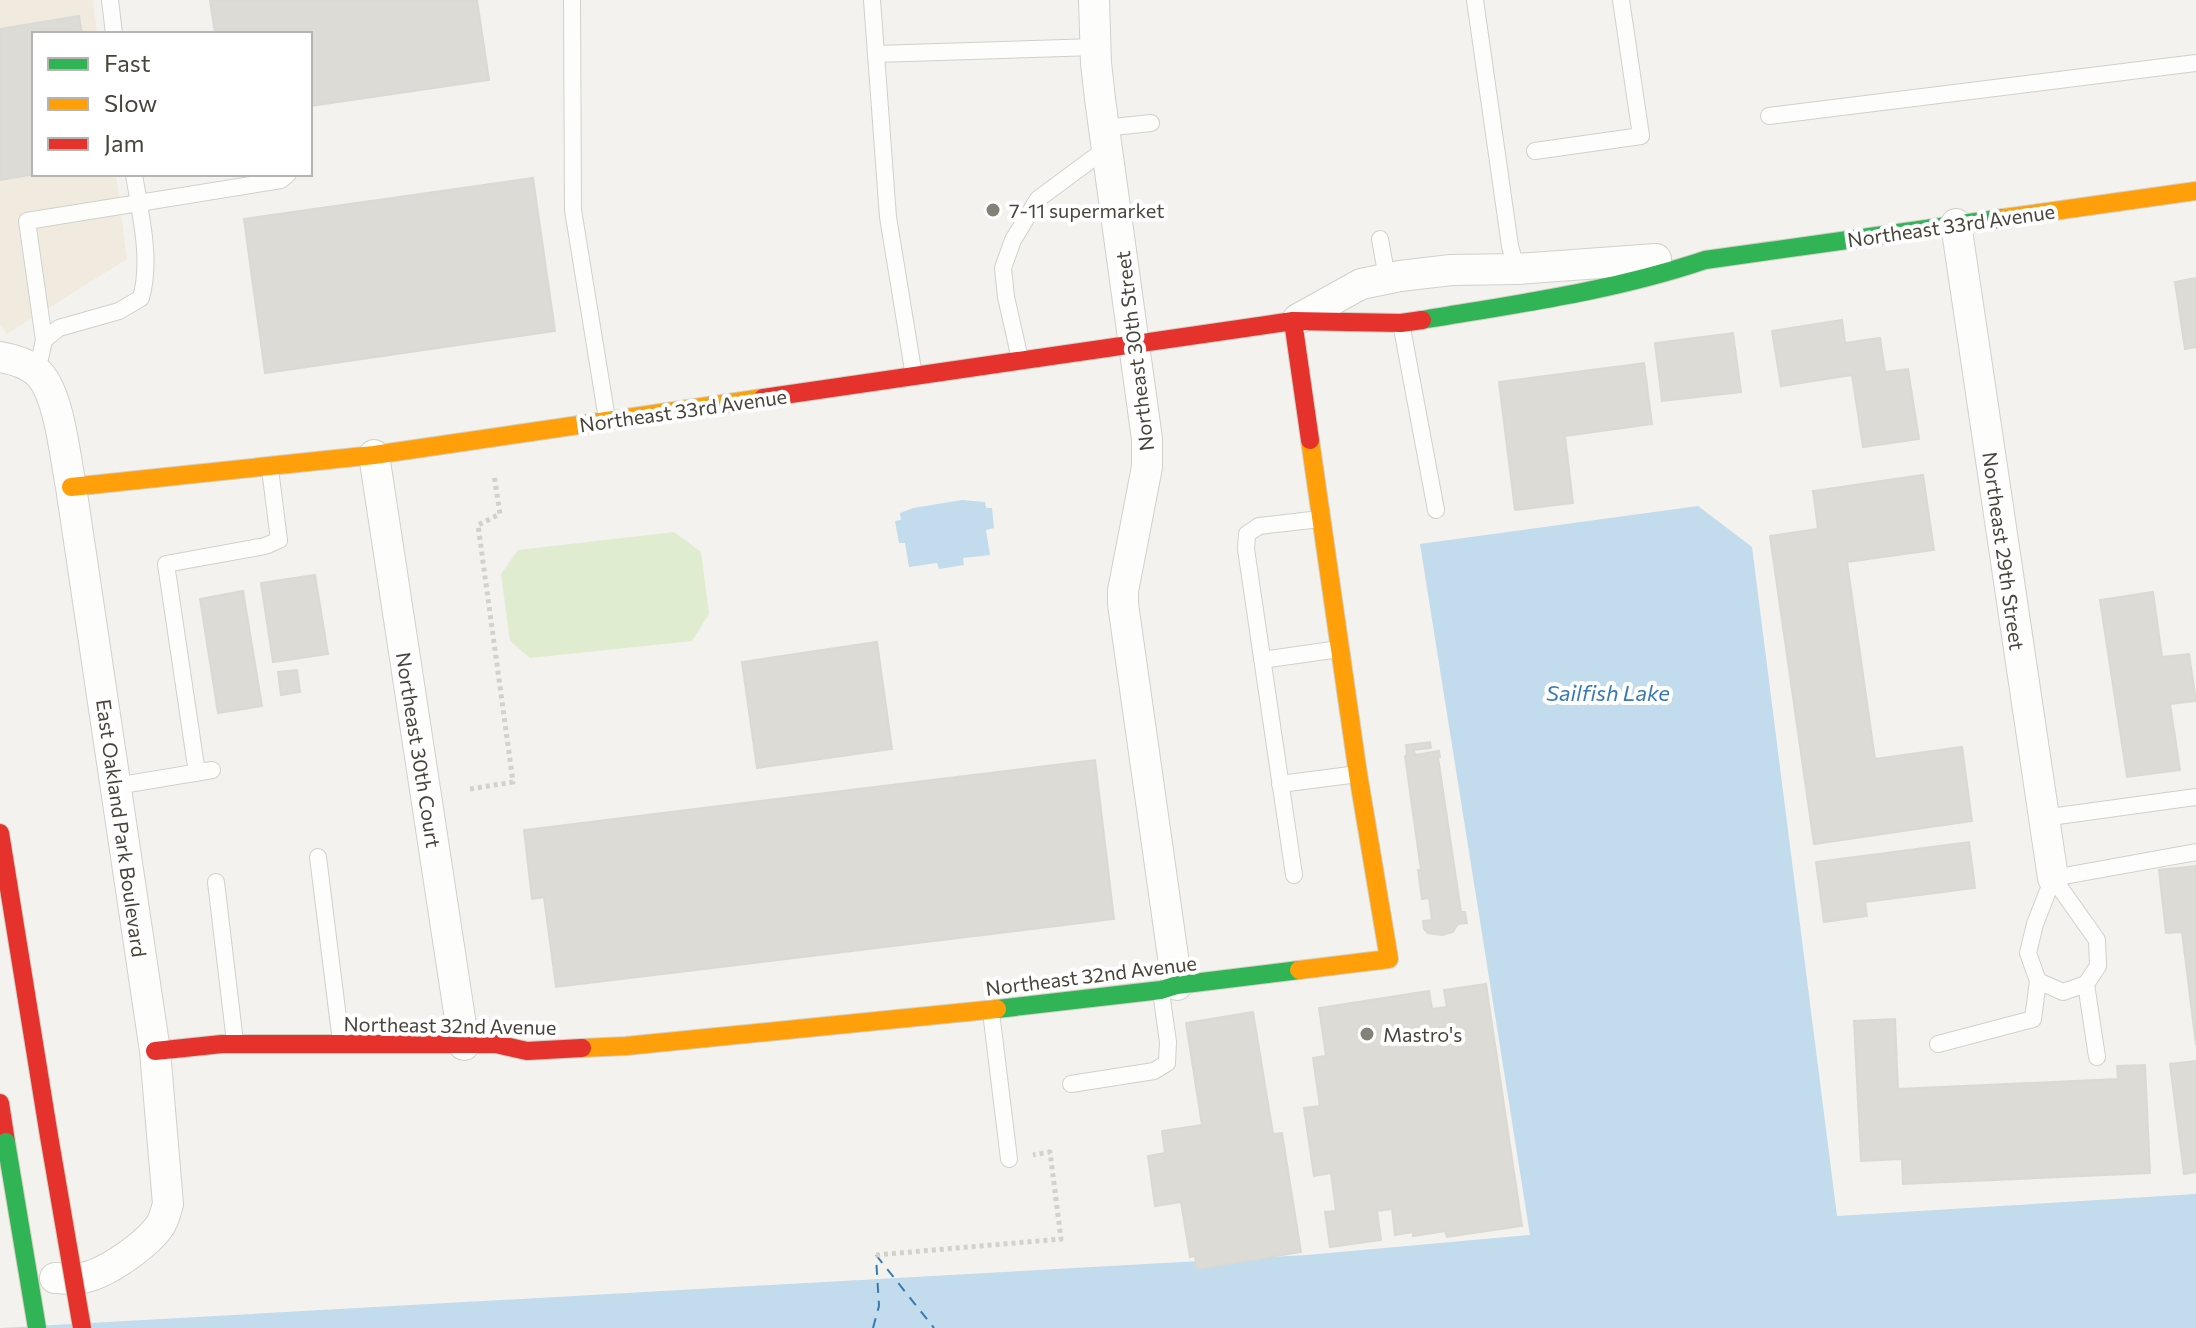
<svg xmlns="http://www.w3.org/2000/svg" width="2196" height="1328" font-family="Commissioner,sans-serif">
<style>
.commercial{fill:#f1ebdf}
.green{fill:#e0ecd0}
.water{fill:#c2dbed}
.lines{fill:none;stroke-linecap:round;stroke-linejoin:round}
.ferry{stroke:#377ab1;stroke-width:2;stroke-dasharray:10 8;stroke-linecap:butt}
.building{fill:#dddbd6;stroke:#dbd9d4;stroke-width:2}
.lane-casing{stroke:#d1d0cc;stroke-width:18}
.street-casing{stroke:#d1d0cc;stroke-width:32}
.fast-casing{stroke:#d2cfc5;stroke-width:20}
.slow-casing{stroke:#d2cfc5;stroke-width:20}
.jam-casing{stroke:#d2cfc5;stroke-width:20}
.path{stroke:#d3d1cc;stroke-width:5;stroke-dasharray:4 4;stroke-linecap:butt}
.lane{stroke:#fdfdfc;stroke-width:16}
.street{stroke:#fdfdfc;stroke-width:30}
.fast{stroke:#30b455;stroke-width:18}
.slow{stroke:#ff9f0a;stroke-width:18}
.jam{stroke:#e5322d;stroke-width:18}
.fast-bridge-casing{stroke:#d4cebc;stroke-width:20;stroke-linecap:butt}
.jam-bridge-casing{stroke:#d4cebc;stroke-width:20;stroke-linecap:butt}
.fast-bridge{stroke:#30b455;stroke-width:18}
.jam-bridge{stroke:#e5322d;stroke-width:18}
.poi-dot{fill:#848179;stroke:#fff;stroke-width:3}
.labels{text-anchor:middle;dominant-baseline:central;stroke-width:8;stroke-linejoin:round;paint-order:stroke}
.poi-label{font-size:20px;fill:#49443a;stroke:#fff;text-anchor:start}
.street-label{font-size:20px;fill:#49443a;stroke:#fff}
.water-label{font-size:22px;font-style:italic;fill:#377ab1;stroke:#fff}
</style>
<rect width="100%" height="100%" fill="#f3f2ee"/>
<path class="commercial" d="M0,0H93L97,34H34V174H116L127,259L7,334L0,324Z"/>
<path class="green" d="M674,532L701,552L709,614L692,641L530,658L510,641L501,574L518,550Z"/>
<path class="water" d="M962,500L985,502L986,508H992L994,528L986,530L990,555L963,558L964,565L939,569L937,563L909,567L905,543H899L895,521L901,520L900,513L913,508Z
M1698,506L1752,547L1837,1216L2196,1194V1328H0L1307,1255L1530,1235L1420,544Z"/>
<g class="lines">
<path class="ferry" d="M876,1255L934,1328
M873,1328L879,1306L876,1257"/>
</g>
<path class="building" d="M210,0H477L489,80L310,106V34H215Z
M79,16L82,34H34V174H36L0,180V29Z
M533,178L555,331L265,373L244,219Z
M2196,278V347L2185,349L2175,282Z
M1842,320L1845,343L1880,338L1885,372L1908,369L1919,439L1863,447L1852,375L1781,386L1772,331Z
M1733,333L1741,392L1662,401L1655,343Z
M1644,363L1652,424L1565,436L1573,503L1515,510L1499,382Z
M1923,475L1934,550L1847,562L1875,759L1962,747L1972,821L1814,844L1770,536L1818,529L1813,491Z
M315,575L328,654L273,662L261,583Z
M243,591L262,706L218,713L200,599Z
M2153,592L2162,657L2189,654L2196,701L2170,704L2180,770L2127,777L2100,600Z
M877,642L892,749L757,768L742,662Z
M297,670L300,692L281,695L278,672Z
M1430,742L1431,748L1414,750L1415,755L1439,751L1440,757H1438L1461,912H1465L1467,923L1458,924L1453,932L1442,935L1428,933L1424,929L1423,921L1432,920L1429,898L1422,899L1418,870H1421L1405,756L1407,755L1406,745Z
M1095,760L1114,919L556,987L544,897L532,899L524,830Z
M1969,842L1975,888L1865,902L1867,916L1824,922L1816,862Z
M2196,866V1045L2182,932L2166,933L2159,870Z
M1486,984L1522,1226L1447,1237L1445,1231L1413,1236V1232L1395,1235L1392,1209L1377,1211L1381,1240L1330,1247L1325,1212L1336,1211L1331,1173L1314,1176L1304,1108L1320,1106L1313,1058L1326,1056L1319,1008L1429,991L1432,1009L1447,1007L1444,990Z
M1253,1012L1273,1134L1282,1133L1301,1252L1197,1269L1195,1256L1190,1257L1181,1202L1155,1206L1148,1156L1165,1153L1162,1131L1202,1125L1186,1023Z
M1895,1019L1898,1089L2118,1079L2117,1066L2145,1065L2150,1173L1903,1184L1902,1159L1861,1161L1854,1021Z
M2196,1061V1172L2184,1174L2170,1064Z"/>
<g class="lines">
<defs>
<path id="lane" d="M110,0L114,34
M572,0L573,210L607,419
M872,0L888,217L914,376
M1475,0L1510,246L1518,275
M876,54L1096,47
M1769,116L2196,63
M1104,128L1151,123
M1535,151L1641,136L1621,0
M1380,239L1387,278
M1401,323L1436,510
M44,340L27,221L281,180L288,174
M1020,359L1006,297L1003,268L1013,240L1038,199L1107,148
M37,372L44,340L59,328L119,311L141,298C152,258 140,214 134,174
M1262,660L1339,649
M197,773L166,564L265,546L279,540L270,469
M1280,784L1358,774
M116,786L212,770
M2043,818L2196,797
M318,857L341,1042
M1294,875L1246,549L1247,534L1259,526L1320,519
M2053,878L2097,940L2098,966L2086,984L2063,992L2038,981L2028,953L2035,924Z
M2053,878L2196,852
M216,882L235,1042
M2086,984L2097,1057
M991,1012L1009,1159
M1938,1044L2033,1019L2038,981
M1071,1084L1154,1071L1167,1063L1168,1042L1161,992"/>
<path id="street" d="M1094,0L1096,63L1100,99L1147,439V467L1123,591V604L1177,985
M1956,224L2053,878
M1298,319L1361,284L1400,276L1451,270L1517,269L1656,259
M0,357C12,359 26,363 36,371C59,389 65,457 71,487L155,1051L168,1204C166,1211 164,1221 159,1227C147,1244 113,1268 93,1275C81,1280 68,1279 55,1278
M374,455L464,1045"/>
<path id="fast" d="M1422,320C1516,304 1614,291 1705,260L2004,218
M997,1009L1161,990L1177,985L1299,970"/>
<path id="slow" d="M2004,218L2196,191
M71,487L374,455L763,398
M1299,970L1389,959L1358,774L1310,440
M582,1048L626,1046L997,1009"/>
<path id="jam" d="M1293,321L1310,440
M763,398L1293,321L1401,323L1422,320
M0,833L49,1136
M155,1051L222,1044H496L527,1051L582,1048
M0,1103L6,1142"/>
</defs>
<use href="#lane" class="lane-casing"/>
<use href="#street" class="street-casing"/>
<use href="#fast" class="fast-casing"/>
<use href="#slow" class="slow-casing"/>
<use href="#jam" class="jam-casing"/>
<path class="path" d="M470,789L513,782L478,525L500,514L494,475
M876,1255L1061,1239L1050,1152L1033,1155"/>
<use href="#lane" class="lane"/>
<use href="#street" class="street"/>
<use href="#fast" class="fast"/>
<use href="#slow" class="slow"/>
<use href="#jam" class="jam"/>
<defs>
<path id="fast-bridge" d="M6,1142L37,1328"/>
<path id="jam-bridge" d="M49,1136L82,1328"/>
</defs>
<use href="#fast-bridge" class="fast-bridge-casing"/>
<use href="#jam-bridge" class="jam-bridge-casing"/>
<use href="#fast-bridge" class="fast-bridge"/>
<use href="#jam-bridge" class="jam-bridge"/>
</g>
<g class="poi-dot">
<circle cx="993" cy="210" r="8"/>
<circle cx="1367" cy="1034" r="8"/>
</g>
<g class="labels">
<g class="poi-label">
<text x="1009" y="210">7-11 supermarket</text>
<text x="1383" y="1034">Mastro's</text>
</g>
<g class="street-label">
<text transform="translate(1951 225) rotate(-8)">Northeast 33rd Avenue</text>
<text transform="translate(1134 351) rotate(-97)">Northeast 30th Street</text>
<text transform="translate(683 410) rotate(-8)">Northeast 33rd Avenue</text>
<text transform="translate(2004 551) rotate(82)">Northeast 29th Street</text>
<text transform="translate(419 750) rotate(81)">Northeast 30th Court</text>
<text transform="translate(122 828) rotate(82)">East Oakland Park Boulevard</text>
<text transform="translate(1091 975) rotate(-7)">Northeast 32nd Avenue</text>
<text transform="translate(450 1025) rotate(1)">Northeast 32nd Avenue</text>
</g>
<g class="water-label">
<text x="1608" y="692">Sailfish Lake</text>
</g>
</g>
<rect x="32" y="32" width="280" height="144" fill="#ffffff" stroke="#b6b4b0" stroke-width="2"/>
<rect x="48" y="58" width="40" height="12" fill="#30b455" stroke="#b6b4b0" stroke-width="2"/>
<text x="104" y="72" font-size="24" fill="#49443a">Fast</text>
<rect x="48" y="98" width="40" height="12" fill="#ff9f0a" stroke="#b6b4b0" stroke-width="2"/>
<text x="104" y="112" font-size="24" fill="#49443a">Slow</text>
<rect x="48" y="138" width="40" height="12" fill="#e5322d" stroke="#b6b4b0" stroke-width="2"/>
<text x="104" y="152" font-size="24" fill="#49443a">Jam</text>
</svg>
